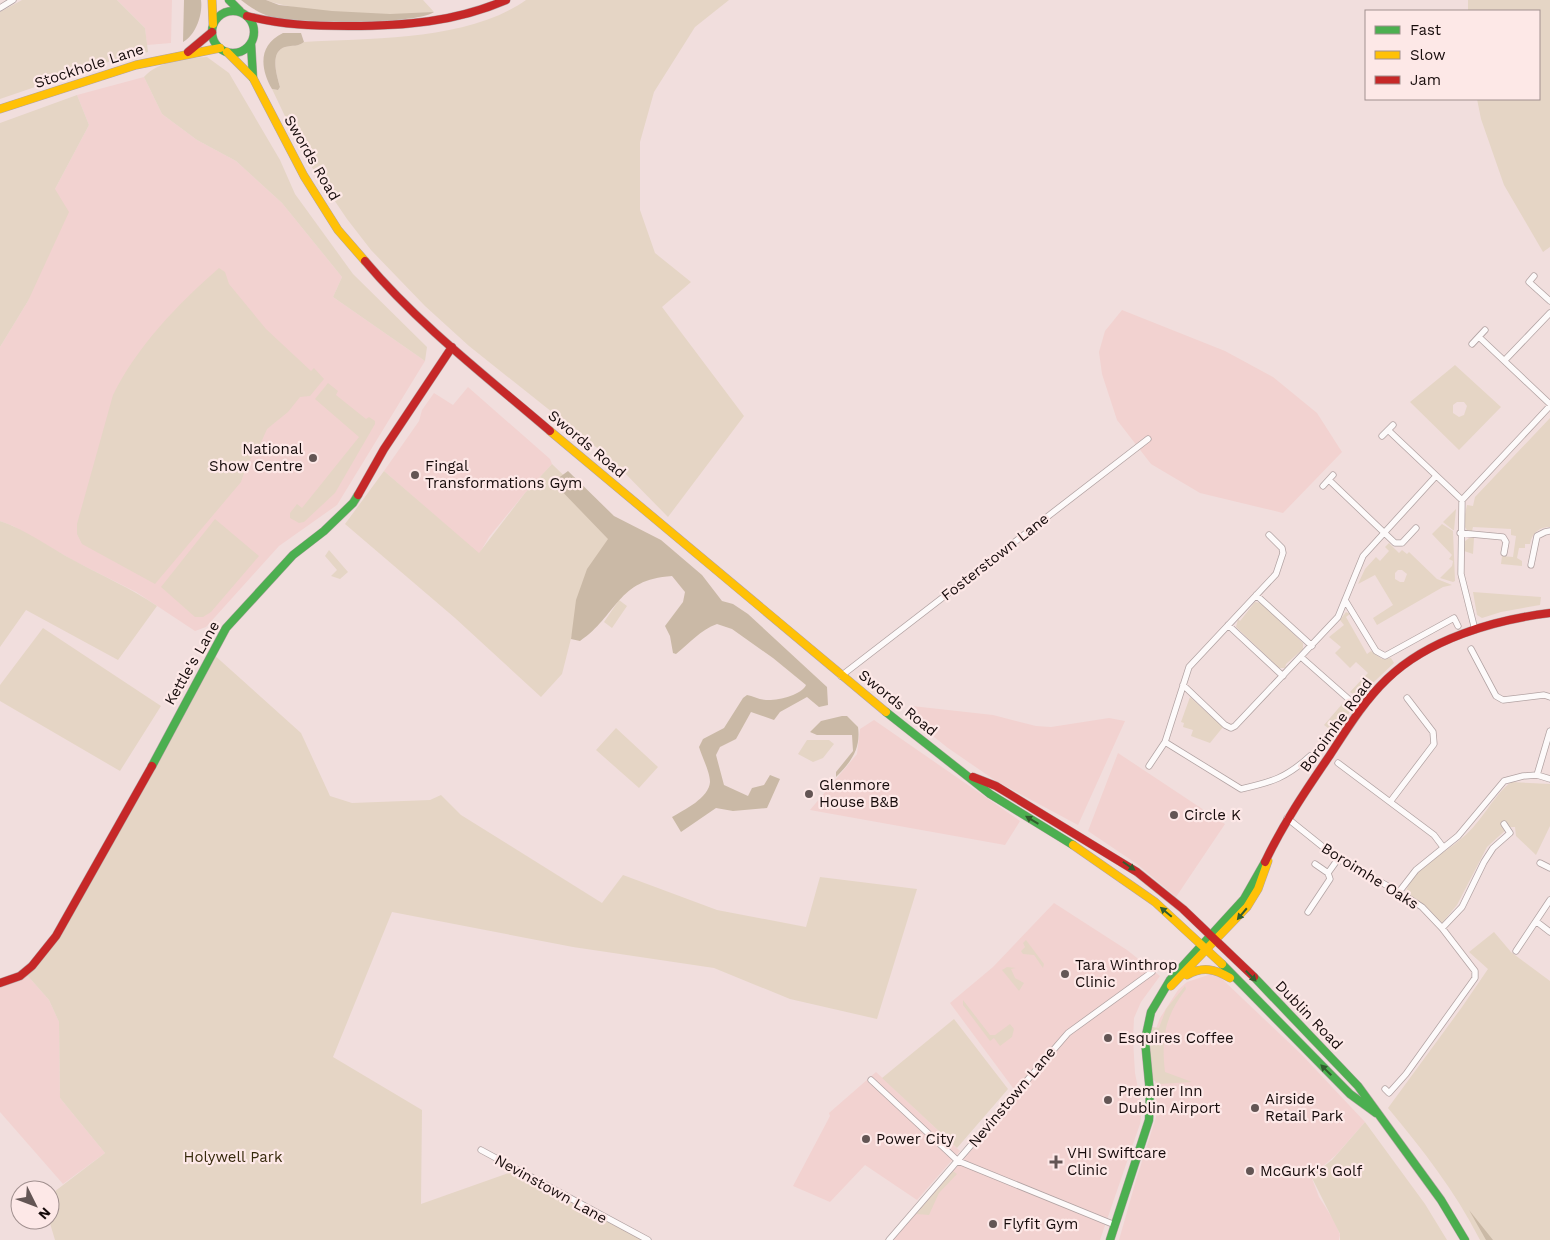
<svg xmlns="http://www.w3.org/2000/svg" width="1550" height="1240" font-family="'Work Sans',sans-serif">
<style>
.built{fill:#f2d2d0}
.green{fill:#e5d5c5;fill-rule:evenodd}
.forest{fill:#cab9a6}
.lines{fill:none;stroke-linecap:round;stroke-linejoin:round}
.street-casing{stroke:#b2a3a3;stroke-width:7}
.fast-casing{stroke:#b2a3a3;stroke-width:9}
.slow-casing{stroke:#b2a3a3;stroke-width:9}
.jam-casing{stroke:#b2a3a3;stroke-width:9}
.street{stroke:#fdfafa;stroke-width:5.5}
.fast{stroke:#4caf50;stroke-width:8}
.slow{stroke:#ffc107;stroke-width:8}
.jam{stroke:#c62828;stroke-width:8}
.oneway{fill:#315d2e}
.poi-dot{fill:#635554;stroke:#fde8e7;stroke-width:2}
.labels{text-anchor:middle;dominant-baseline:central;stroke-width:4.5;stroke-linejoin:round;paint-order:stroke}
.street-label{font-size:15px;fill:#160b0b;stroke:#fde8e7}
.poi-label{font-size:15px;fill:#160b0b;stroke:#fde8e7;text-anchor:start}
.park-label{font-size:15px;fill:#36290b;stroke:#fde8e7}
</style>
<rect width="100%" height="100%" fill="#f1dedd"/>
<path class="built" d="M117,0H172L171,43L147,45L145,28Z
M144,77L162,114L197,140L236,161L282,203L342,277L333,297L425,361L337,505L279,546L206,627L195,631L136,592L76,562L13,526L0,521V347L28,301L55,189L89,125L77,95Z
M1122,310L1225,351L1273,377L1317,413L1342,452L1283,513L1200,493L1151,464L1117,420L1102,374L1099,352L1105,331Z
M468,387L550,459L552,464L525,493L489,537L479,554L384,471L419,421L422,410L434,393L453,405Z
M912,706L993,715L1036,726L1051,727L1109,718L1125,721L1078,825L996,781L948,748L905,714Z
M874,720L1020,821L1005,845L810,810L857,754L860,729Z
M1118,753L1225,824L1176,897L1137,864L1088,831Z
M1054,903L1127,950L1160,976L1141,1002L1134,1018L1133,1040L1135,1073L1142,1109L1140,1124L1100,1240H893L1019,1096L950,1003L993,967Z
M1214,973L1221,978L1302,1055L1365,1122L1336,1155L1311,1176L1319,1197L1335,1222L1340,1235L1339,1240H1119L1136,1180L1157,1114L1153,1036L1160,1018L1178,990L1187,982Z
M27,975L49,1000L59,1022L60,1098L105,1153L63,1184L0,1112V986Z
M876,1072L960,1151L917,1200L865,1165L830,1202L793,1186L830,1116L829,1113Z"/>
<path class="green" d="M22,0H117L145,28L148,52L111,61L0,99V12Z
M266,0H423L434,12C399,18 298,13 266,0Z
M526,0H729L695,27L654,92L640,142V210L655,253L691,282L662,307L744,416L668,517L611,459L469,346L425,306L371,250L347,219L303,154L272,89L278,90L280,87C277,76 269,52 285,47C293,45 298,47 304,42C373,38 468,41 526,0Z
M1468,0H1550V247L1543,252L1504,185L1481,119L1477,99H1539V11H1468Z
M207,57L229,73L280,160L295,194L353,274L427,347L425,361L333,297L342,277L282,203L236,161L197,140L162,114L144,77C158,61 187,58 207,57Z
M77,95L89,125L55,189L69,212L28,301L0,347V123Z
M219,268L225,272L229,284L266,329L311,371L314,368L324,379L310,396L300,397L288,412L267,429L259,447L247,464L241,482L155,584L82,544L77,534V524L113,395C137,346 179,303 219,268Z
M1455,365L1501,407L1459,450L1410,402ZM1457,402H1464L1467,406L1464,415L1459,417L1453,413V405Z
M328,383L338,391L336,395L366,419L369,417L375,421V424L335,493L304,522L299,523L290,518V513L297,504L302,508L359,437L315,399Z
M1550,418V527C1539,527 1532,533 1530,544H1525V548H1519L1517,558L1522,561V566L1501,564L1502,556L1513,557L1516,536L1511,535V529L1473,527L1472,531L1467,530L1463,524L1467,505L1473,506L1475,497Z
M552,464L623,533L580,603L562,674L541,697L455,618L345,524L384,471L479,553L525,493Z
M1456,509L1454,530H1453L1443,522Z
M215,519L259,556L211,612L203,617H195L161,587Z
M0,521C27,530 50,548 75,561C102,576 131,588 157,606L118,660L26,610L0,647Z
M1442,524L1453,531L1455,581L1453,582L1440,578L1452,566L1453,561L1449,559L1452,555L1432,534Z
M1469,538H1474L1473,554L1464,551V542Z
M1389,543L1399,553L1402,550L1407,554L1409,552L1437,579L1452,585L1443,587L1377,625L1373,618L1393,605L1375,575L1358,584L1365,569L1376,557L1380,561L1389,551L1385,547ZM1398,570H1402L1407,574L1404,582H1400L1395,579V573Z
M329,550L348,572L340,579L331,576L337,570L325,556Z
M1473,592L1541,597L1540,605L1501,612L1482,618L1477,615Z
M619,600L627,606L612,628L604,622Z
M1255,602L1261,603L1303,643V649L1286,664L1285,668H1279L1236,627L1238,619L1240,621Z
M1346,612L1350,614L1346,617L1367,654L1371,651L1382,659L1391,658L1394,663L1358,697L1350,692L1368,673L1356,662L1350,668L1335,653L1341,647L1329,637L1344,625L1340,620Z
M43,628L161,706L120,771L0,701V685Z
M212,653L301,733L330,796L352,803L430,800L441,795L461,815L602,903L623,875L717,910L806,927L820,877L917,889L877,1019L790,999L714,968L573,947L392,912L333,1057L422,1110L421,1204L517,1170L649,1240H55L49,1220L50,1195L105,1153L60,1098L59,1022L49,1000L27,975L41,960Z
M1190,697L1223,727L1210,743L1191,736L1193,730L1183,727L1184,723L1181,722Z
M1343,703L1351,710L1336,734L1324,725Z
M616,728L658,767L639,788L596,750Z
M807,740H829L834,744L823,758L813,762L798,754Z
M1511,782L1550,784V826L1536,855L1516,836L1515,827H1509L1487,847L1457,905L1442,923L1406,891C1416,866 1443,855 1462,838C1482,822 1492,797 1511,782Z
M1494,932L1511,952L1550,981V1240H1480C1455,1191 1423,1150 1388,1108L1462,1007L1488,969L1469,952Z
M1026,940L1044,964L1043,968L1034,955L1023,954L1021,951L1025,947L1023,943Z
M1007,967L1016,968L1011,969L1015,978L1024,983L1019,991L1002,970Z
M1185,986L1186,989C1165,1016 1161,1038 1165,1072L1192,1082L1159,1084L1151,1078L1149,1053L1152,1027L1159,1028L1166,1009Z
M963,1000L990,1035H995L1010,1024L1014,1029L1012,1037L1000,1046L994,1038L990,1041L963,1005Z
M954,1019L1008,1089L957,1148L882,1078Z
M1365,1122L1425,1204L1447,1240H1340V1234L1311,1176L1332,1160Z
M953,1171L957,1174L939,1193L929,1215L916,1214Z"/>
<path class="forest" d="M184,0H201C203,14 196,35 183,42Z
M241,0H266L279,5L332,11L390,14L434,12C416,25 300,23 274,17C262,15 251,8 241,0Z
M283,33H301L304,42C298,47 293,45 285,47C269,52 277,76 280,87L278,90L272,89C260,68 258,45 283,33Z
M568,471L614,516L661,540L702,575L722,601L733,604L748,614L827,687L828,705L819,707L807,697L780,712L774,720L751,712L736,739L720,747L716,755L724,785L748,796L752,788L764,785L770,775L780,779L767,808L733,811L716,808L681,832L672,817C684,810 709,798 710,782C710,772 702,757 699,747L703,739L724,728L743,698L747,695C753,696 760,700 766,700C777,701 802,695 806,685L773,658L732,629L717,624C700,630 690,643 676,654L673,653L670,636L665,626L683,602L685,592L672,576C617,579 617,616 580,641L571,639L576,600L587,569L608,539L553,482Z
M842,716H847L858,727C861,749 851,762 836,777V772L853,751L852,735H817L810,732L821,721Z
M1469,1210L1493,1240H1486Z"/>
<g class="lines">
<defs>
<path id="street" d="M0,8L13,0
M1534,276L1529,282L1550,301
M1479,337L1550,404
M1472,344L1485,330
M1505,360L1550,313
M1388,430L1462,500L1461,574L1475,630
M1382,436L1393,425
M1329,480L1395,543H1402L1416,528
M1323,486L1333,475
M1462,500L1550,406
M1460,533L1503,537L1506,542L1504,553
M1531,565L1537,536L1545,532L1550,531
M1256,595L1312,646
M1345,600L1376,651L1385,656L1454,618L1458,626
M1228,625L1283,676
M1471,649L1496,696L1503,700L1544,695L1550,697
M1301,657L1361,710
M841,676L1148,439
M1183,685L1225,725L1231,728L1235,726L1338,617L1363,556L1436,476
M1165,742L1241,789C1272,782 1286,778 1310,756
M1338,763L1434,835L1443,847
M1149,766L1165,742L1189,667L1276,574L1283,553L1282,548L1269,535
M1537,775L1550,731
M1390,802L1434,744L1433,732L1407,698
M1287,818L1338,859L1399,892L1422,907L1442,928L1475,971V978L1406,1074L1389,1093L1385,1089
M1540,863L1550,868
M1315,864L1328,873
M1399,892L1416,870L1458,836L1504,781L1523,776L1537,775L1550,779
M1308,912L1330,879L1328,873L1338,859
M1537,922L1550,932
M1442,928L1462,907L1484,862L1493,848L1510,833L1504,824
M1516,951L1550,900
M871,1080L958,1161L1115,1225
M481,1150L648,1240
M889,1240L1068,1033L1152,972"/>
<path id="fast" d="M229,0L240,11
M212 32a21 21 0 1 1 42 0a21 21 0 1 1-42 0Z
M251,43L253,78
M886,712L990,794L1073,845
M152,766L226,628L293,555L324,531L353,503L358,495
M1222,964L1350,1094L1376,1113
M1254,977L1358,1086L1441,1200L1465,1240
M1110,1240L1149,1120L1150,1093L1145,1040L1151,1012L1170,980L1244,899L1265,862"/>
<path id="slow" d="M212,0L213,24
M227,52L253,78L304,176L338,230L365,261
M0,109L136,65L220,48
M550,431L886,712
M1073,845L1155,902L1222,964
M1187,975C1203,966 1215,969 1230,978
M1171,986L1247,907L1258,889L1268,861"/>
<path id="jam" d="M247,16C281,25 314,26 349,26C404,26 455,22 506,0
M188,52L212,32
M365,261C419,325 487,377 550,431
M358,495L384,449L452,347
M973,777L996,786L1137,872L1183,909L1254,977
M1265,862C1283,824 1306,790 1330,755C1347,729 1364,701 1387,679C1428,639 1494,620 1550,613
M0,983L20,976L32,966L56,936L152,766"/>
</defs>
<use href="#street" class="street-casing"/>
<use href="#fast" class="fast-casing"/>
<use href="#slow" class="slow-casing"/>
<use href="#jam" class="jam-casing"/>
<use href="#street" class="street"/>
<use href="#fast" class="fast"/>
<use href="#slow" class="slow"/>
<use href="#jam" class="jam"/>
</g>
<defs><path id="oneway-solid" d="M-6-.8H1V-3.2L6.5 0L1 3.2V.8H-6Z" transform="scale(1.25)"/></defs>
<g class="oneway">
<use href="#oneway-solid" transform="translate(1032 820) rotate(-149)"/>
<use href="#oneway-solid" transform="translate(1129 866) rotate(35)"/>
<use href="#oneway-solid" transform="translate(1166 912) rotate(-140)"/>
<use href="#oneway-solid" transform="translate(1242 914) rotate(130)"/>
<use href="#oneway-solid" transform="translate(1251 976) rotate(46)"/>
<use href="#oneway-solid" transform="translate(1326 1070) rotate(-135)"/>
</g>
<g class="poi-dot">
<circle cx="313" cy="458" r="5"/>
<circle cx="415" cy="475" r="5"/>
<circle cx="809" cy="794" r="5"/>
<circle cx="1174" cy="815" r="5"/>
<circle cx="1065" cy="974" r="5"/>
<circle cx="1108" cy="1038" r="5"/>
<circle cx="1108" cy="1100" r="5"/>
<circle cx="1255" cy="1108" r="5"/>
<circle cx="866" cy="1139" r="5"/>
<path d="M1053.5 1154.5h5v5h5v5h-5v5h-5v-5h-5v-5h5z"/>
<circle cx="1250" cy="1171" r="5"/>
<circle cx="993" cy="1224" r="5"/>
</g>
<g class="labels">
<g class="street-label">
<text transform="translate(89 66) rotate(-18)">Stockhole Lane</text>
<text transform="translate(312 158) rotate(60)">Swords Road</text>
<text transform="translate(587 444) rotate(40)">Swords Road</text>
<text transform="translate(995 557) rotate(-38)">Fosterstown Lane</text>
<text transform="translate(192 663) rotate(-60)">Kettle's Lane</text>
<text transform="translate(898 703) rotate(39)">Swords Road</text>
<text transform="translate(1336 725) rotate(-54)">Boroimhe Road</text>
<text transform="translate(1370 876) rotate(32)">Boroimhe Oaks</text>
<text transform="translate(1309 1015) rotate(46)">Dublin Road</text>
<text transform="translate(1012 1097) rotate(-50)">Nevinstown Lane</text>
<text transform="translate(551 1189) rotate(29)">Nevinstown Lane</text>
</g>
<g class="poi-label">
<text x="303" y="449" text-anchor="end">National<tspan x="303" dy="17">Show Centre</tspan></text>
<text x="425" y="466">Fingal<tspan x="425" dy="17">Transformations Gym</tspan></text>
<text x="819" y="785">Glenmore<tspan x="819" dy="17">House B&amp;B</tspan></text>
<text x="1184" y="815">Circle K</text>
<text x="1075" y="965">Tara Winthrop<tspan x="1075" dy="17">Clinic</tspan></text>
<text x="1118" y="1038">Esquires Coffee</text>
<text x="1118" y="1091">Premier Inn<tspan x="1118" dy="17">Dublin Airport</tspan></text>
<text x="1265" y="1099">Airside<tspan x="1265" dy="17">Retail Park</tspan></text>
<text x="876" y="1139">Power City</text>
<text x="1067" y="1153">VHI Swiftcare<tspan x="1067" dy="17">Clinic</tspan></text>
<text x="1260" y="1171">McGurk's Golf</text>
<text x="1003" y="1224">Flyfit Gym</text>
</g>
<g class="park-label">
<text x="233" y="1157">Holywell Park</text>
</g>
</g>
<rect x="1365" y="10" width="175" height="90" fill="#fde8e7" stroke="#a1908f"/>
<rect x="1375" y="26" width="25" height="8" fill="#4caf50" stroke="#a1908f"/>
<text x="1410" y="35" font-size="15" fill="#160b0b">Fast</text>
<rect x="1375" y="51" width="25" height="8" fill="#ffc107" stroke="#a1908f"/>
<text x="1410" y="60" font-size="15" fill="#160b0b">Slow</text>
<rect x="1375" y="76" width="25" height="8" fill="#c62828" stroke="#a1908f"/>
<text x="1410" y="85" font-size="15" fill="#160b0b">Jam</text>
<g transform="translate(35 1205) rotate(132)"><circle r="24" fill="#fde8e7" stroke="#a1908f"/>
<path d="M0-4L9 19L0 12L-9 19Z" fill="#635554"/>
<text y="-8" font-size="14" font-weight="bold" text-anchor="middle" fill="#160b0b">N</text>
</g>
</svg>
